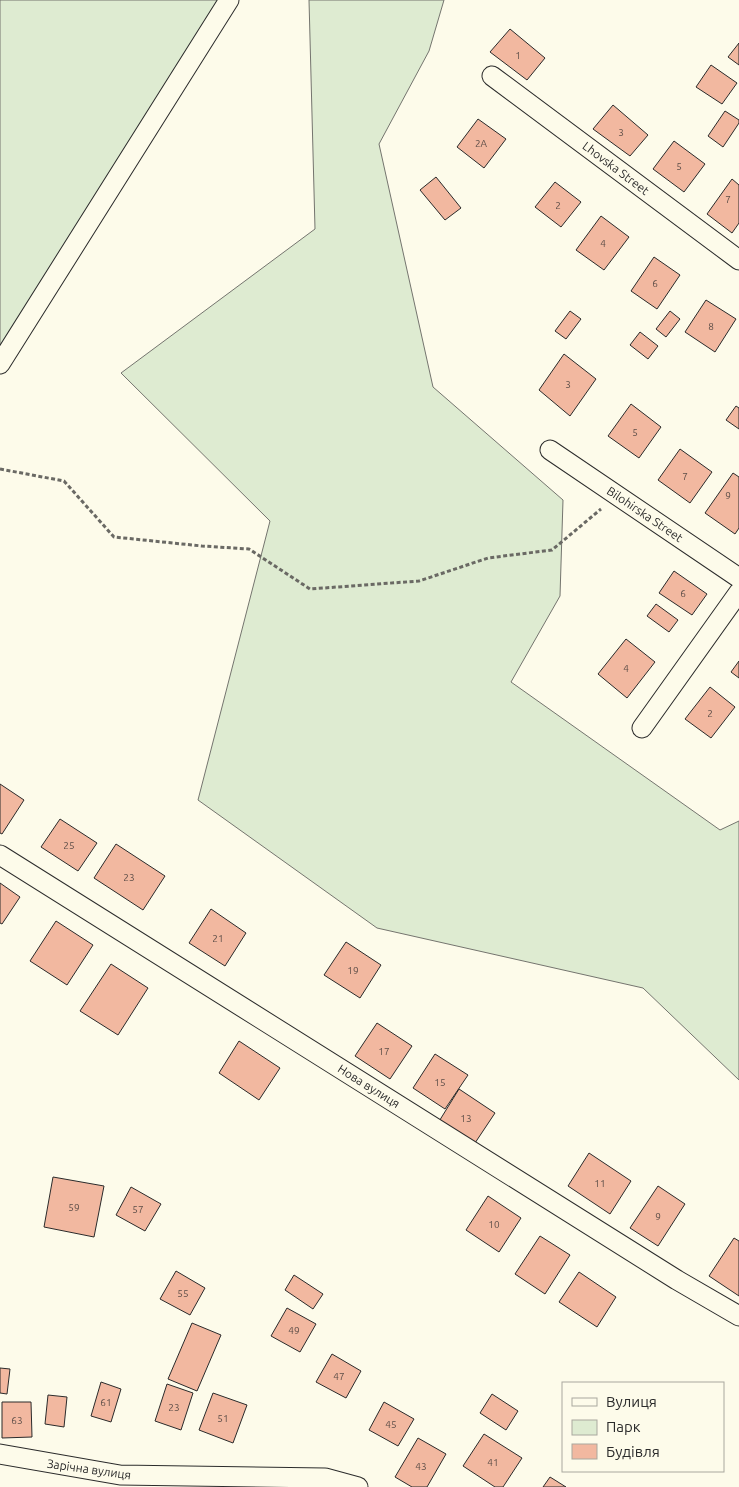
<svg xmlns="http://www.w3.org/2000/svg" width="739" height="1487" font-family="Ubuntu,sans-serif">
<style>
.green{fill:#deebd1;stroke:#74746e}
.building{fill:#f2b8a0;stroke:#2b2b2b}
.lines{fill:none;stroke-linecap:round;stroke-linejoin:round}
.minor-casing{stroke:#2b2b2b;stroke-width:21}
.path{stroke:#6a6964;stroke-width:3;stroke-dasharray:4 2.5;stroke-linecap:butt}
.minor{stroke:#fdfbea;stroke-width:19}
.labels{text-anchor:middle;dominant-baseline:central;stroke-width:4;stroke-linejoin:round;paint-order:stroke}
.number-label{font-size:10px;fill:#5d4e48}
.street-label{font-size:12px;fill:#2b2b2b;stroke:#fdfbea}
</style>
<rect width="100%" height="100%" fill="#fdfbea"/>
<path class="green" d="M0,0H218L0,347Z
M309,0H444L429,51L379,144L433,387L563,500L560,596L511,682L720,830L739,821V1080L643,988L377,928L198,800L270,521L121,373L315,229Z"/>
<path class="building" d="M510,29L545,58L527,80L490,52Z
M739,43V65L728,57Z
M711,65L737,83L722,104L696,87Z
M613,105L648,135L630,156L593,129Z
M725,111L739,120V123L723,147L708,136Z
M478,119L506,139L484,168L457,147Z
M674,141L705,164L684,192L653,169Z
M436,177L461,208L445,220L420,190Z
M732,179L739,185V223L732,233L707,214Z
M555,182L581,202L561,227L535,207Z
M601,216L629,237L604,270L576,250Z
M654,257L680,275L657,309L631,291Z
M706,300L736,319L715,352L685,332Z
M570,311L581,319L566,339L555,331Z
M670,311L680,319L666,337L656,329Z
M640,332L658,346L648,359L630,345Z
M564,354L596,379L570,416L539,390Z
M631,404L661,427L639,458L608,436Z
M736,406L739,408V429L726,420Z
M680,449L712,472L690,503L658,480Z
M733,473L739,477V528L735,534L705,513Z
M674,571L707,594L692,615L659,593Z
M656,604L678,620L669,632L647,616Z
M626,639L655,662L627,698L598,674Z
M739,661V678L731,672Z
M710,687L735,707L711,738L685,719Z
M0,784L24,800L2,834L0,833Z
M60,819L97,843L78,871L41,847Z
M116,844L165,876L143,910L94,878Z
M0,883L20,897L2,924L0,923Z
M211,909L246,933L225,966L189,943Z
M56,921L93,945L67,985L30,961Z
M346,942L381,965L360,998L324,975Z
M111,964L148,988L118,1035L80,1011Z
M377,1023L412,1046L390,1079L355,1056Z
M239,1041L280,1068L259,1100L219,1073Z
M435,1054L468,1075L445,1109L413,1088Z
M459,1089L495,1113L473,1146L438,1123Z
M589,1153L631,1181L610,1214L568,1186Z
M53,1177L104,1186L94,1237L44,1227Z
M658,1186L685,1204L658,1246L630,1228Z
M131,1187L161,1204L145,1231L116,1215Z
M488,1196L521,1218L499,1252L466,1230Z
M540,1236L570,1255L545,1294L515,1274Z
M734,1238L739,1241V1296L709,1276Z
M176,1271L205,1288L190,1315L160,1299Z
M579,1272L616,1297L597,1327L559,1302Z
M294,1275L323,1294L313,1309L285,1290Z
M287,1308L316,1324L300,1352L271,1336Z
M192,1323L221,1335L197,1391L168,1379Z
M332,1354L361,1371L346,1398L316,1382Z
M0,1368L10,1369L7,1394L0,1393Z
M101,1382L121,1389L111,1422L91,1416Z
M167,1384L193,1393L181,1430L155,1421Z
M213,1393L247,1405L233,1443L199,1430Z
M492,1394L518,1411L506,1430L480,1413Z
M48,1395L67,1397L64,1427L45,1424Z
M2,1402H31L32,1437L2,1438Z
M384,1402L414,1419L398,1446L369,1430Z
M484,1434L522,1458L503,1487H495L463,1466Z
M418,1438L446,1454L427,1487H412L395,1477Z
M550,1477L566,1487H543Z"/>
<g class="lines">
<defs>
<path id="minor" d="M492,76L739,260
M0,364L229,0
M550,450L739,578
M642,728L739,592
M0,855L677,1280L739,1316
M0,1454L120,1475L325,1478L358,1487"/>
</defs>
<use href="#minor" class="minor-casing"/>
<path class="path" d="M0,469L64,481L114,537L202,546L249,549L310,589L419,581L488,558L552,550L601,509"/>
<use href="#minor" class="minor"/>
</g>
<g class="labels">
<g class="number-label">
<text x="518" y="55">1</text>
<text x="621" y="132">3</text>
<text x="481" y="143">2А</text>
<text x="679" y="166">5</text>
<text x="728" y="199">7</text>
<text x="558" y="205">2</text>
<text x="603" y="243">4</text>
<text x="655" y="283">6</text>
<text x="711" y="326">8</text>
<text x="568" y="384">3</text>
<text x="635" y="432">5</text>
<text x="685" y="476">7</text>
<text x="728" y="495">9</text>
<text x="683" y="593">6</text>
<text x="626" y="668">4</text>
<text x="710" y="713">2</text>
<text x="69" y="845">25</text>
<text x="129" y="877">23</text>
<text x="218" y="938">21</text>
<text x="353" y="970">19</text>
<text x="384" y="1051">17</text>
<text x="440" y="1082">15</text>
<text x="466" y="1118">13</text>
<text x="600" y="1183">11</text>
<text x="74" y="1207">59</text>
<text x="138" y="1209">57</text>
<text x="658" y="1216">9</text>
<text x="494" y="1224">10</text>
<text x="183" y="1293">55</text>
<text x="294" y="1330">49</text>
<text x="339" y="1376">47</text>
<text x="106" y="1402">61</text>
<text x="174" y="1407">23</text>
<text x="223" y="1418">51</text>
<text x="17" y="1420">63</text>
<text x="391" y="1424">45</text>
<text x="493" y="1462">41</text>
<text x="421" y="1466">43</text>
</g>
<g class="street-label">
<text transform="translate(616 168) rotate(37)">Lhovska Street</text>
<text transform="translate(645 514) rotate(34)">Bilohirska Street</text>
<text transform="translate(369 1086) rotate(32)">Нова вулиця</text>
<text transform="translate(89 1469) rotate(8)">Зарічна вулиця</text>
</g>
</g>
<rect x="562" y="1382" width="162" height="90" fill="#fdfbea" stroke="#a9a89e"/>
<rect x="572" y="1398" width="25" height="8" fill="#fdfbea" stroke="#a9a89e"/>
<text x="606" y="1407" font-size="15" fill="#2b2b2b">Вулиця</text>
<rect x="572" y="1420" width="25" height="15" fill="#deebd1" stroke="#a9a89e"/>
<text x="606" y="1432" font-size="15" fill="#2b2b2b">Парк</text>
<rect x="572" y="1444" width="25" height="15" fill="#f2b8a0" stroke="#a9a89e"/>
<text x="606" y="1457" font-size="15" fill="#2b2b2b">Будівля</text>
</svg>
